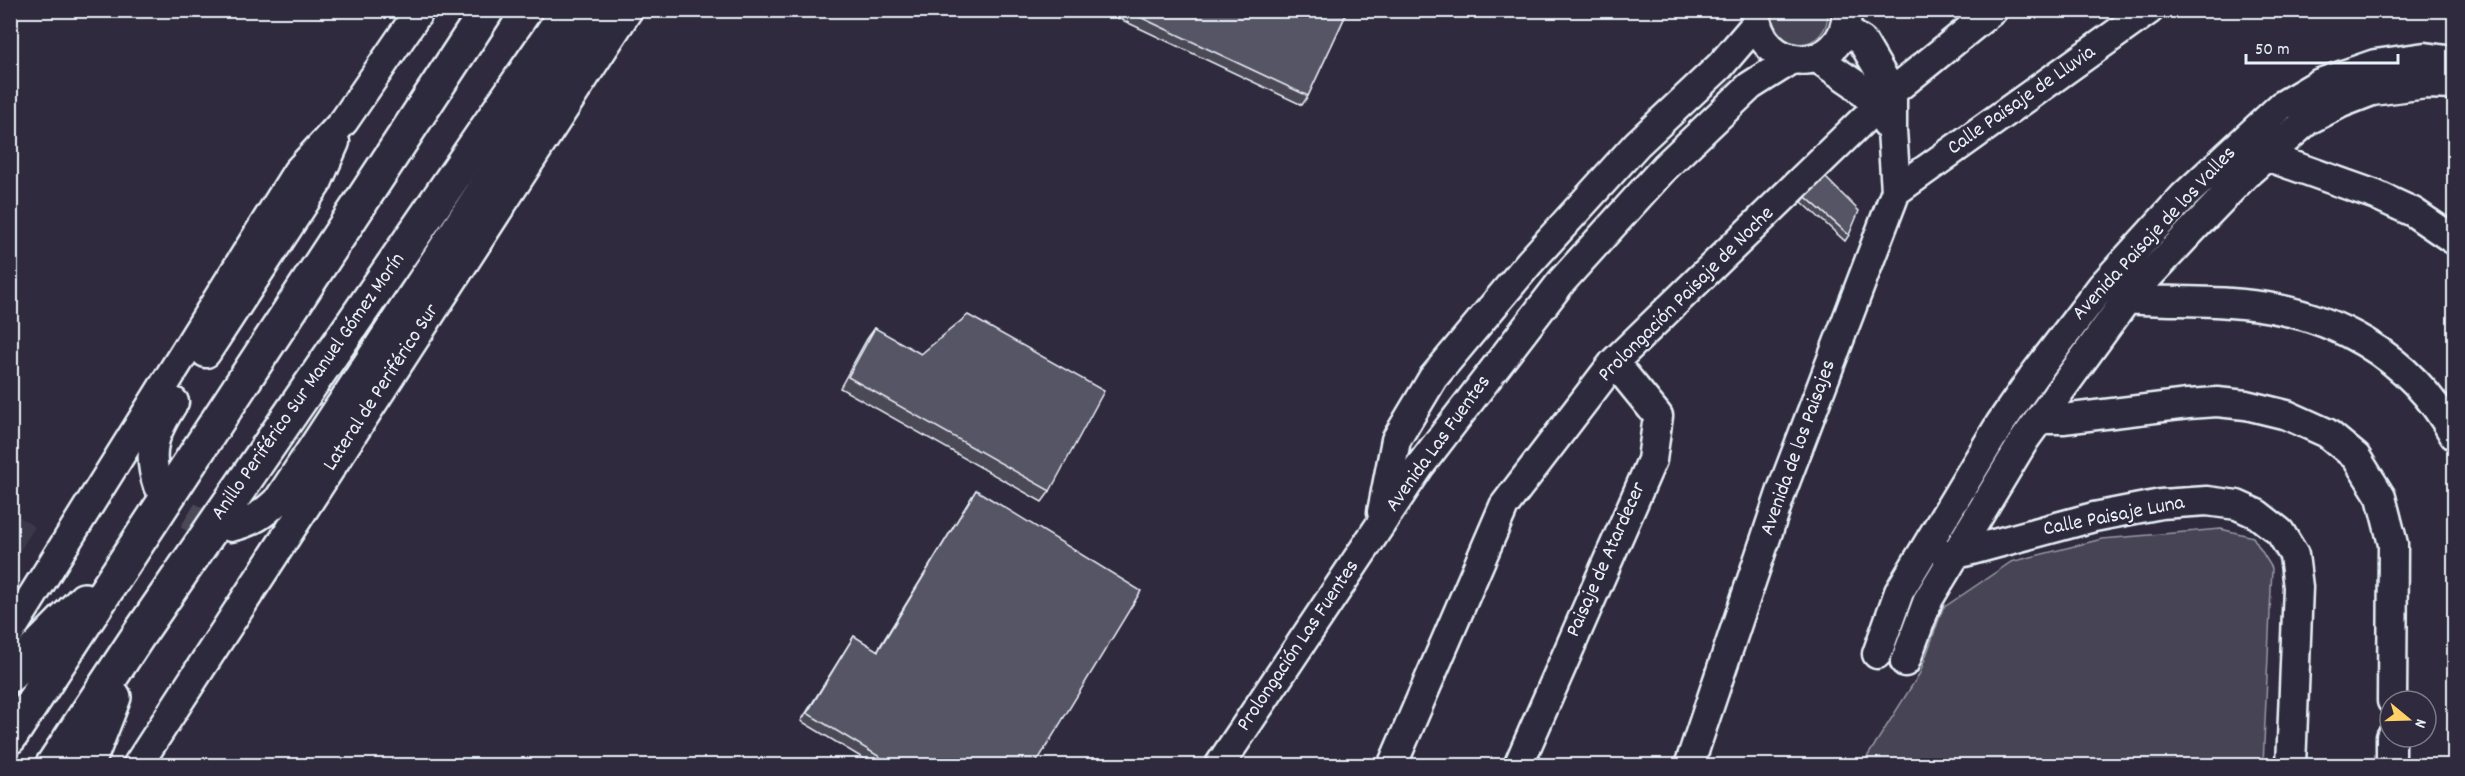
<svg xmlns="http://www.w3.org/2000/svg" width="2465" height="776" font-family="Dekko,sans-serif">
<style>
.built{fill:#3b3749}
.green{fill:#464455;stroke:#979aa6;stroke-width:1.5}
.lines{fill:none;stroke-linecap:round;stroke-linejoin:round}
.minor-tunnel{stroke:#4b4859;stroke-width:28;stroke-dasharray:28 14;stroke-linecap:butt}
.minor-casing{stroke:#e8f1f8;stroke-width:33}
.highway-casing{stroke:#e8f1f8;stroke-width:38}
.minor{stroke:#2f2a3d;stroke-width:28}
.highway{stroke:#2f2a3d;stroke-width:33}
.wall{fill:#4b4957;stroke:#e8f1f8;stroke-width:1.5}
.building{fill:#575565;stroke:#e8f1f8;stroke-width:1.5}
.labels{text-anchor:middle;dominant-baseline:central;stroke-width:4.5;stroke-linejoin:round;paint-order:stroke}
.street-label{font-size:21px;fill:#e8f1f8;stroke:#2f2a3d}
</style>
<rect width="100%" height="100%" fill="#2f2a3d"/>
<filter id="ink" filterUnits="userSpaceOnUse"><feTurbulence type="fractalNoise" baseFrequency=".0167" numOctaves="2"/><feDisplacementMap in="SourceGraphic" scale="12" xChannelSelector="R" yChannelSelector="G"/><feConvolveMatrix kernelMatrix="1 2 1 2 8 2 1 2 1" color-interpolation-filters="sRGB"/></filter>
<g filter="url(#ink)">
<path class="built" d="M11,511L35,527L11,565Z"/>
<path class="green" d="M1772,11H1828C1829,54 1773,55 1772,11Z
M2221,529L2253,537L2272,568L2263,765H1862L1920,673L1943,608L2011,562L2102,539Z"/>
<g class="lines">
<path class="minor-tunnel" d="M158,486C175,511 200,528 231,527"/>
<defs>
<path id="minor" d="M1755,10C1758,76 1845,76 1847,12
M1817,58L1855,84L1868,97L1887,124
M2266,156L2376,195L2413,212L2454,240
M1896,191L2149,10
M2127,299C2165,302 2204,300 2242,304C2332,312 2410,355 2454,435
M206,353L317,183L335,142
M2039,419H2063L2188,404L2217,402L2246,405L2287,415L2327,433L2356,457L2381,497L2393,544L2392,701
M158,486C146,450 155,432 174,402
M1382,512L1396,440L1433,378L1529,263L1637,144L1720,66L1756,24
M231,527C252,522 264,514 279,499L599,10
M1945,554H1957L2094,517L2161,504L2207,501L2237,505L2257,514L2280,532L2294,555L2298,587L2291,766
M10,632L297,172L344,121L420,10
M1877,654L1899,592L2000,424L2034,375L2102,286L2184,196L2281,106L2320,83L2375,64L2425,57L2454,61
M1905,662L1928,600L2025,439L2127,299L2196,226L2245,175L2308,120L2341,103L2372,91L2426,84L2454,85
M137,766L628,10
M1219,766L1419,467L1562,281L1665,167L1750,86L1791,60
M1392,766L1504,506L1614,362L1892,92L1993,10
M1518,766L1652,460L1658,416L1614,362
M1689,766L1782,490L1896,191L1892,130V92L1862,41L1845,30
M2391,766V737"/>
<path id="highway" d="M10,675L84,600
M10,737L487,10
M52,766L138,636L568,10
M87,766L114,697"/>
</defs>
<use href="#minor" class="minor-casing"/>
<use href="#highway" class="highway-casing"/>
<use href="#minor" class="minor"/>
<use href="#highway" class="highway"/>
</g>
<path class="wall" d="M1101,10H1348L1308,96L1302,105Z
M1806,197L1849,235L1845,241L1802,202Z
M875,328L1050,491L1042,502L840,388L867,339Z
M976,490L1035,765H874L801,721L854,636L877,651Z"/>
<path class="building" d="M1125,10H1348L1308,96Z
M1826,178L1859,211L1849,235L1806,197Z
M968,315L1104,391L1050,491L848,377L875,328L921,354Z
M976,490L1141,591L1035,765H893L807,713L854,636L878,651Z"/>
</g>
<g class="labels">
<g class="street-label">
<text transform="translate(2022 101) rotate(-35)">Calle Paisaje de Lluvia</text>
<text transform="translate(2155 234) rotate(-47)">Avenida Paisaje de los Valles</text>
<text transform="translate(1687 295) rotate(-45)">Prolongación Paisaje de Noche</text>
<text transform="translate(309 387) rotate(-55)">Anillo Periférico Sur Manuel Gómez Morín</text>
<text transform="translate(382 388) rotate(-57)">Lateral de Periférico Sur</text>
<text transform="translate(1439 444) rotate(-54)">Avenida Las Fuentes</text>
<text transform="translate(1799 448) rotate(-70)">Avenida de los Paisajes</text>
<text transform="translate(2114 517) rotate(-11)">Calle Paisaje Luna</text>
<text transform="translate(1607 560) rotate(-66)">Paisaje de Atardecer</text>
<text transform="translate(1299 646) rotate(-56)">Prolongación Las Fuentes</text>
</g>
</g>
<rect width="2465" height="776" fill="none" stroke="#2f2a3d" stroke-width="36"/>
<rect x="18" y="18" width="2429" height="740" fill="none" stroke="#e8f1f8" stroke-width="2" filter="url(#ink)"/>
<g transform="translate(2408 719) rotate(109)"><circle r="28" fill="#2f2a3d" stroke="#797a88" stroke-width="1.5"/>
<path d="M0-4.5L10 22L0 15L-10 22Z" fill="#ffd166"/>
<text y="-9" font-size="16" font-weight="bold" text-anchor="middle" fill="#e8f1f8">N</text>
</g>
<path d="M2246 54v9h152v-9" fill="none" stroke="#e8f1f8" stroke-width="3"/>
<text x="2255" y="54" font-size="18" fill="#e8f1f8" stroke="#2f2a3d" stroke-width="4.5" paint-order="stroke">50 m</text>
</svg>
